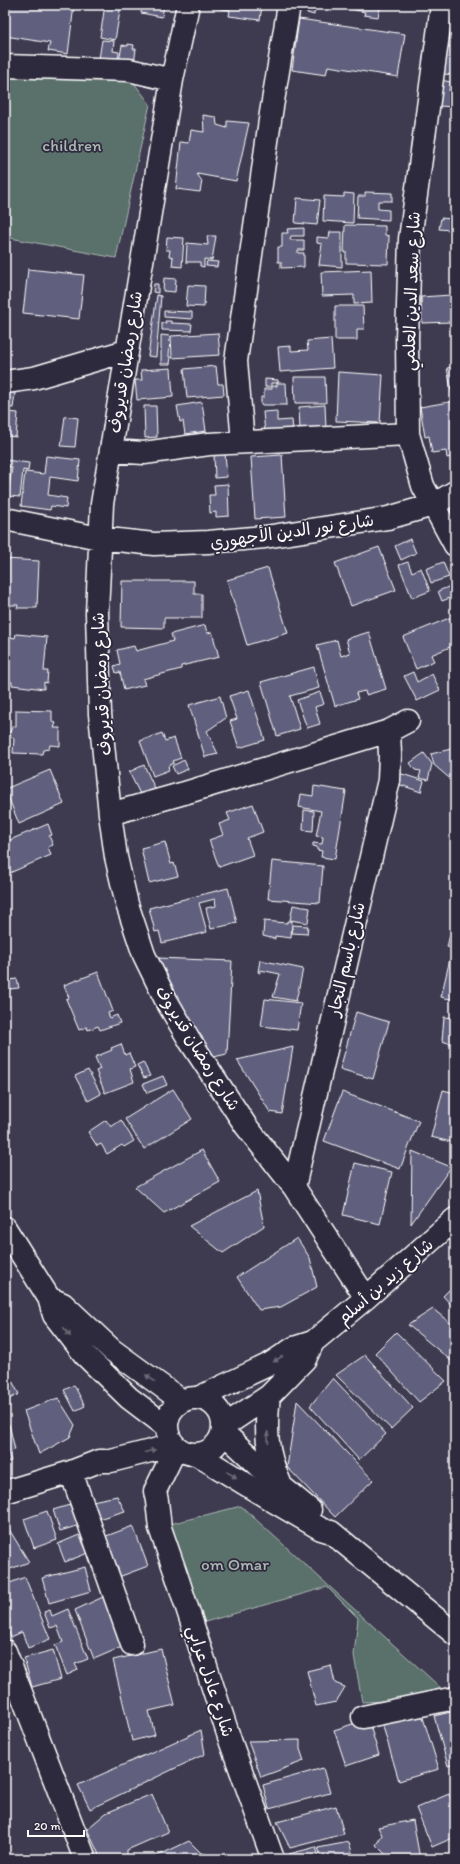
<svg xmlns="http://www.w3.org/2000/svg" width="460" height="1864" font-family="Itim,'Playpen Sans Arabic',sans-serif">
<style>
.green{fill:#5a706a;stroke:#acb8b4}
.building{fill:#60617e;stroke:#fff}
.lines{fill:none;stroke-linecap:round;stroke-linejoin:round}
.minor-casing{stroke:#fff;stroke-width:25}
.minor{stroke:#2f2a3d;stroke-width:22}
.oneway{fill:#6d6a77}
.labels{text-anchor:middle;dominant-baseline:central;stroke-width:3.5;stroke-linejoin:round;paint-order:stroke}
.park-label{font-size:17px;fill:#acb8b4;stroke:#2f2a3d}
.street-label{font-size:17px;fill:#fff;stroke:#2f2a3d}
</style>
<rect width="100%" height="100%" fill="#3e3a50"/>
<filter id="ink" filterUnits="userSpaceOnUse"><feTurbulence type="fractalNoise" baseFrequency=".025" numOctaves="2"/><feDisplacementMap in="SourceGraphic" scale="8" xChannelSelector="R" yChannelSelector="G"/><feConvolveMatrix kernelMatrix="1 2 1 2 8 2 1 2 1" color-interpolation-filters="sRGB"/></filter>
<g filter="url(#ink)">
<path class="green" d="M5,77L131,79L150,104L116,258L5,237Z
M241,1506L452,1698L362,1702L354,1655L358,1618L327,1587L205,1622L170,1524Z"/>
<path class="building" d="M5,5H74L68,54L48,51L50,43L5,36Z
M105,5H121L115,40L100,37Z
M142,5H164L162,17L141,13Z
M208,5H262L260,20L229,16L230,10L208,7Z
M308,5H324V6H320V7H315L314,15L307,13Z
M330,5H383L382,8H380L378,17L364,15L365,12Z
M449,16L455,17V39L447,38Z
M299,19L405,34L398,77L328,66L326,75L292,70Z
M102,40L114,41L113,51L119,52L118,62L98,65Z
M442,43L449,44V47H455V75L444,74Z
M128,44L134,45L133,49H136L134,64L119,62L122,45L128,46Z
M440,80L451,82L449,91L455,92V107L438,106Z
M203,115L216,117L217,125L227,128V121L249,123L236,181L197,174L202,181L200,192L176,189L181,142L189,143L191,130L204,132Z
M365,192L392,193V201H378V209L389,210V220L357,218L358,196H365Z
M344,193L354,194L353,223L323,221L324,196L344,197Z
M297,198L320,200L317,225L295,223Z
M441,218L451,219L450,230L439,229Z
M345,225L385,226V235L389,236L388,264L346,263V252H344Z
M304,228V236H291L290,240H304V250H298V253H304V267L281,268V262H278V247H282V233H288L287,229Z
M330,232H342V267L319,265L322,244L317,243V237L329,238Z
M207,236H216L212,260L204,259V267L200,266V262H186L187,243L208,245Z
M167,237L184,238L182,267L172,266L173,257L169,256L170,250H166Z
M207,261L218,262L217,267L206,266Z
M28,269L84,275L79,319L23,313Z
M371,270L372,303L354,304V295L322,296L321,272Z
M164,278L176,279L175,292L163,291Z
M154,284H158V293L153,292Z
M188,285L205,286L204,307L186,306Z
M157,295L161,296L156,357L148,356Z
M451,295L452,322L422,323L421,297Z
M335,306H363L364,329H357V340H335Z
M164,311L192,312V319L164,317Z
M165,321H171V323L192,324L191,331L162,330V323H166Z
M218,333L220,355L172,358L171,336Z
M161,335L170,336L169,357H171L170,364H161Z
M331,339L333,368L280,372L278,347L291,346V351L308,350L307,341Z
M455,355V393L452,394L447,368L453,367L451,356Z
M216,366L218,384H223L224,395L187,398L184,369Z
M171,368L173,397L137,400L135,380H142L141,370Z
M338,372L383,375L380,423L336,421Z
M294,377H325L326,403H295Z
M265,379L278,380V383H271V387H265Z
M277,383H286L287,405H261V397H264V389H272V386H277Z
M5,392L15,393L13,408L5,407Z
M455,401V456L447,458L446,451L432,453L429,436L425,437L420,407Z
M202,402L206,431L185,434L183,421L180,422L177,406Z
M325,405L326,429L300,430L299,407Z
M144,406H156L157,437L145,438Z
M277,411V421L292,420L293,431L265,433L263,412Z
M7,412L18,413L16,437L7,436L9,418H6Z
M65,416L78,418L75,447L61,446Z
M225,453L227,477L215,478L214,454Z
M282,455L286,517L255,519L251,457Z
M46,456L80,460L78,481L50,477L48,495L67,498L66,508L51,506L50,510L21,506L25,472L44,474Z
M5,460L29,463L28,471L23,470L20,497L8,496L12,467L5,466Z
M228,484L229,516L216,517V512L210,513L209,495H215L214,485Z
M455,505V517L450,507Z
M410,539L416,553L401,560L395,546Z
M379,547L396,590L351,606L335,563Z
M5,559L39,561L37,608H17L18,605H5Z
M408,562L412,572L421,568L430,591L412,598L399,565Z
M443,562L449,577L431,583L426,569Z
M268,568L288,633L247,645L227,580Z
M122,581H194V594H202V618H164V628L121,627Z
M451,586L455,596L442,601L438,591Z
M454,616L455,645L431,655L434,661L416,669L403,637Z
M205,625L207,633L212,632L219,657L181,666V669L143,679L145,685L124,690L120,672L116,673L114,666L120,664L117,650L134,646L136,651L173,641L171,634Z
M369,632L386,689L366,695L365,691L356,693L358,699L335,706L317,645L337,640L341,656L350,653L346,639Z
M16,634L47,637L44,671H48L47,683L44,682V689L12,685V682L5,681V636L15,638Z
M314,667L319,688L290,696L300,729L277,736L261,682Z
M413,672L417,682L432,674L440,690L417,701L404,676Z
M249,690L265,740L239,748L230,721L237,719L229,696Z
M320,692L324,704L315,707L320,724L307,728L297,700Z
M220,696L226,718L207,731L218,754L205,757L189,705Z
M16,710L52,711V722L56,723L54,728H60V746L50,745L49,749L43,750L42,754L13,753L14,739L9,734L12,727L16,726Z
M162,733L165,741L174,738L181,758L173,761L174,763L168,766L169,770L153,776L140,741Z
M455,748V783L434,765L431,754Z
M424,753L432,764L428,780L419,778L421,771L415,770L410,763Z
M184,760L188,769L176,774L172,766Z
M144,765L156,791L142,798L129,772Z
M50,770L64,804L19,824L5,789Z
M399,773L424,781L421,792L395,783Z
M314,786L346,791L335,859L321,857L322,851L317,850V847L313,846V843L322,844L323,837L316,836L321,811L299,807L301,794L313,796Z
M253,804L263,832L247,838L253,855L219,867L209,840L223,835L219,824L230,820L227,813Z
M304,810L314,811L313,831L303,830Z
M48,824L52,835L49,836L53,845L48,847L51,855L5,875V842Z
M165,842L171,864L174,863L178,876L149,883L141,848Z
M272,861L323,866L320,903L268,899Z
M228,888L237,923L211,929L206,908L216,906L215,899L199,903L207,932L162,943L159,931L155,932L149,908Z
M293,905L310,908L308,923L290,920Z
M455,914V949L447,947Z
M264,921L287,923V921H292L291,938L275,936V939L263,936Z
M293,925L308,926L307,934L292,933Z
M158,958L232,961L227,1054L209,1058Z
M450,959L455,960V1000L441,997Z
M260,960L303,969L296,1001L273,997L280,974L260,970V973L258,972Z
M98,972L113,1011L108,1013L110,1018L117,1015L120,1023L100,1030L98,1026L88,1030L87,1027L79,1030L66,999L69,998L64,985Z
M17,979L19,988L10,989L9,980Z
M265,999L301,1003L297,1030L261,1026Z
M356,1012L389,1022L373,1079L340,1069Z
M444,1017L455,1018V1045L442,1041Z
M121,1044L125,1055L129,1053L135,1067L130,1069L134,1082L105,1093L96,1071L100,1069L95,1057L112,1050L111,1048Z
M293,1047L282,1114L270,1112L237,1060Z
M143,1062L150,1076L144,1078L137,1065Z
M88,1070L101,1094L88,1101L75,1076Z
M163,1076L167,1085L147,1093L143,1084Z
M173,1089L192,1119L144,1149L125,1119Z
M443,1090L455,1093V1143L431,1137Z
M342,1092L419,1121L400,1169L324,1141Z
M106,1120L111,1127L121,1120L134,1141L124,1147L122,1145L107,1154L101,1144L97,1146L88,1132Z
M202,1150L220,1182L164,1213L135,1187Z
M412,1151L451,1167L411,1224Z
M355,1163L392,1172L380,1224L343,1215Z
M257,1191L264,1226L223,1253L189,1226Z
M297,1238L310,1258L317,1287L281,1307L259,1310L237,1277Z
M455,1284V1309L443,1296Z
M433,1309L455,1327V1364L408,1325Z
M396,1332L446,1381L419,1402L375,1353Z
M365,1355L413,1408L391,1429L336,1375Z
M8,1373L19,1394L7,1400L10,1405L5,1407V1375Z
M333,1378L386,1434L359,1460L310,1406Z
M74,1385L85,1406L75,1411L64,1390Z
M58,1398L75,1425L70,1437L39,1454L24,1411Z
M297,1401L373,1480L335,1517L287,1467Z
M9,1424L15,1450L8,1452L11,1461L5,1462V1425Z
M117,1496L125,1511L95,1520L87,1502Z
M73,1504L80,1525L60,1531L53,1510Z
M47,1511L57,1540L34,1548L24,1519Z
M7,1526L29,1562L5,1571V1527Z
M133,1526L148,1566L116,1578L101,1538Z
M79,1535L88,1553L65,1562L58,1544Z
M85,1567L91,1591L49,1603L42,1578Z
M25,1577L50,1639L28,1648L22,1632L11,1637L5,1624L10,1622L5,1610V1585Z
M103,1597L124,1646L94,1659L75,1610Z
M68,1609L88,1659L75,1664L78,1670L67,1675L55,1645L63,1642L57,1626L50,1628L44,1612L50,1610L52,1616Z
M161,1649L175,1705L149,1711L155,1735L132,1741L113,1660Z
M53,1650L61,1679L32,1687L24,1658Z
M331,1665L335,1683L345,1687L336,1702L316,1706L307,1671Z
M5,1698L11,1712L5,1715Z
M421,1711L439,1769L399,1781L382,1723Z
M455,1711V1764L448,1766L434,1716Z
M368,1719L379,1755L346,1766L334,1730Z
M201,1730L205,1754L90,1809L78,1785Z
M300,1740V1749L304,1761L261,1777L248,1741Z
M323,1768L330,1793L269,1809L263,1785Z
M152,1794L168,1832L127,1850V1859H101L87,1829L106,1813Z
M449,1794L455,1808V1837L432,1847L416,1808Z
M336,1806L344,1834L290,1848L277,1822Z
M413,1820L420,1859H390L376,1845L382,1835L378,1827Z
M189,1841L201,1853L213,1856L209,1859H151Z
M349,1842L354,1859H322L318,1848Z
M316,1847L319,1859H290L289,1854Z"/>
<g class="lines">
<defs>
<path id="minor" d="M188,5L172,80L102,504L97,613L100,714L110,814L116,857L127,904L144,955L166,1000L190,1041L246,1126L294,1187L366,1298
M442,5L410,239L407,339L408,434L423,486L455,545
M5,66L129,70L172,80
M5,382L34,378L126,351
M243,442L236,361L271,113L289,5
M111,451L144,453L209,444L408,434
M5,519L99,538L154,544L208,542L265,537L388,518L433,505L455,492
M110,814L188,792L389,731L408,721
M294,1187L389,780L390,755L389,731
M5,1228L49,1298L54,1315L85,1355L129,1398L166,1426
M49,1298L63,1304L112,1350L182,1401
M269,1396C265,1429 266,1452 280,1483
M167 1426a28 28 0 1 1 56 0a28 28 0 1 1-56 0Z
M198,1398L270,1364L294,1348L313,1342L366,1298L455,1219
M224,1426L269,1396L305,1359L313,1342
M223,1432L282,1487L310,1510
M176,1448L155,1491L157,1501L160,1528L177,1577L231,1743L273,1859
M198,1455L270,1499L321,1529L331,1532L455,1634
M71,1472L132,1644
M5,1492L71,1472L99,1461H111L174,1445
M5,1651L85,1859
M363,1717L455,1698"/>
</defs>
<use href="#minor" class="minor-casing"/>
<use href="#minor" class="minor"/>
</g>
<defs><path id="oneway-solid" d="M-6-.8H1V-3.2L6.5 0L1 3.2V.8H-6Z"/></defs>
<g class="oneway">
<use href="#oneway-solid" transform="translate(67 1332) rotate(53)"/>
<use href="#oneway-solid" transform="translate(278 1359) rotate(147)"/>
<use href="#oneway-solid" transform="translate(150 1378) rotate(-144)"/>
<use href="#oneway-solid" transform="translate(268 1437) rotate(-94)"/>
<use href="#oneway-solid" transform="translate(150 1451) rotate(-14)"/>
<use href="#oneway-solid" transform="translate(232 1475) rotate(32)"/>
</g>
</g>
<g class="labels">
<g class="park-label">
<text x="72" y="145">children</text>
<text x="235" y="1564">om Omar</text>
</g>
<g class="street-label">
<text transform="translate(411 291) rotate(-88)">شارع سعد الدين العلمي</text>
<text transform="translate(125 362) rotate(-81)">شارع رمضان قديروف</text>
<text transform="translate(292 531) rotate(-8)">شارع نور الدين الأجهوري</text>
<text transform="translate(101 684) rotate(-93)">شارع رمضان قديروف</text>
<text transform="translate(346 959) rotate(-77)">شارع باسم النجار</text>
<text transform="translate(198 1048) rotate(58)">شارع رمضان قديروف</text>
<text transform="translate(385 1281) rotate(-41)">شارع زيد بن أسلم</text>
<text transform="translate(211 1681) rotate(72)">شارع عادل عرابي</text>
</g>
</g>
<rect width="460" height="1864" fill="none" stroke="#2f2a3d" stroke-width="20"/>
<rect x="10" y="10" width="440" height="1844" fill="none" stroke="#fff" stroke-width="1.5" filter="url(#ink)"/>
<path d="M28 1830v6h56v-6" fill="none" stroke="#ffffff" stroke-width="2"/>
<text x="34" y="1830" font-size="12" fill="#ffffff" stroke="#2f2a3d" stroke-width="3" paint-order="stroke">20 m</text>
</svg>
